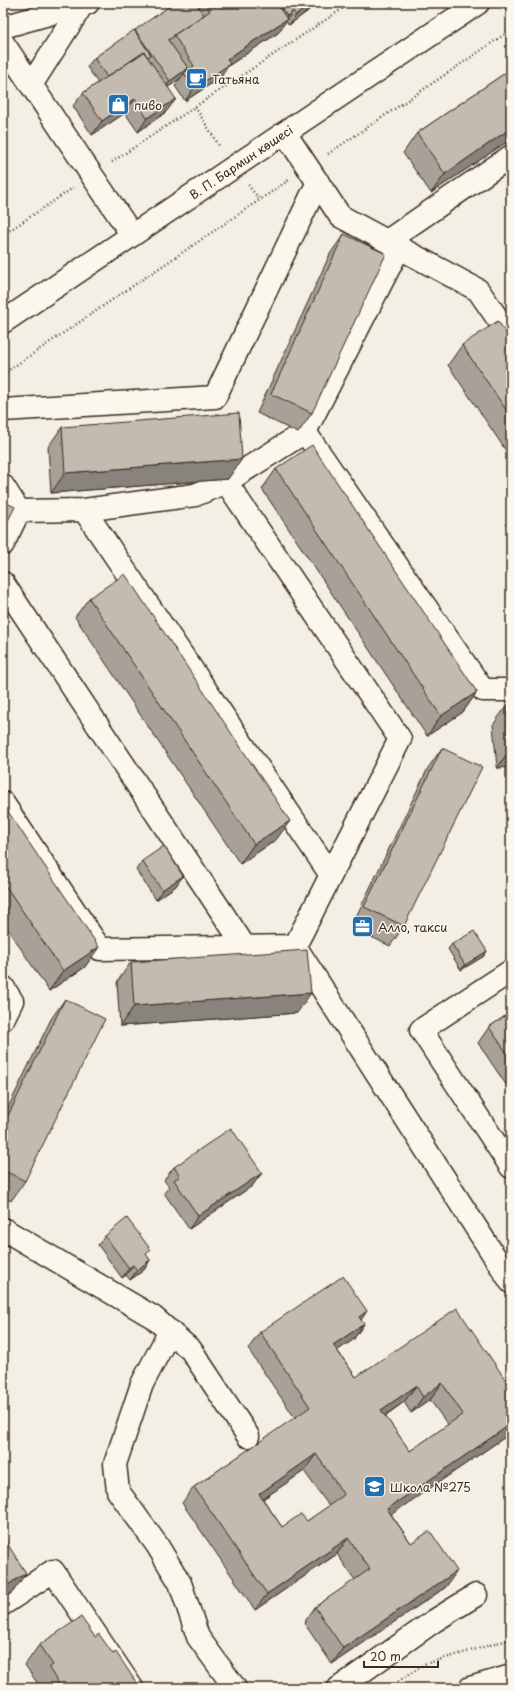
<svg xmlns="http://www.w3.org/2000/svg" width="514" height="1691" font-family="'Playpen Sans',sans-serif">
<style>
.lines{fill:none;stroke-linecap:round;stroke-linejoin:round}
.minor-casing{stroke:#3b2a1e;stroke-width:25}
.path{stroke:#3b2a1e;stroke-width:2.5;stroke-dasharray:1 3;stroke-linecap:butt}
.minor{stroke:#fbf7ec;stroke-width:22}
.wall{fill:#a8a197;stroke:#3b2a1e;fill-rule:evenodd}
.shaded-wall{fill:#88837b;stroke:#3b2a1e}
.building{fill:#c3bbb0;stroke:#3b2a1e;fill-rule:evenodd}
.labels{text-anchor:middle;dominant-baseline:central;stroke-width:3;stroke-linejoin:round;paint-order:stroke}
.poi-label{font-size:12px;fill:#3b2a1e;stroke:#fbf7ec;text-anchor:start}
.street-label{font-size:12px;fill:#3b2a1e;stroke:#fbf7ec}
</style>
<rect width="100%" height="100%" fill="#f3efe4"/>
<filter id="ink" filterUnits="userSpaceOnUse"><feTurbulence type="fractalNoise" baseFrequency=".025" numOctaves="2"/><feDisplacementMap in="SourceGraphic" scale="8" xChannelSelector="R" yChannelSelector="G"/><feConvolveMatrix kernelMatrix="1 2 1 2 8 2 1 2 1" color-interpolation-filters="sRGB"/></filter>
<g filter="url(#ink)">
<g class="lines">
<defs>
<path id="minor" d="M3,27L88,3
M3,43L132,235
M31,85L82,5
M285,133L340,216L478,290L511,338
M387,241L511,156
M3,322L478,3
M3,410L215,397L318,182
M305,432L483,690H511
M226,482L400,739L295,946
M3,486L19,511
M84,510L331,875
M19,511L84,510L195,495L226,482L305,432L399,248
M3,544L19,511
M3,583L245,947
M3,803L100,949L295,946
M295,946L511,1282
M511,971L421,1030L511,1167
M3,987L12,1001L3,1019
M3,1229L153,1317L191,1350L248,1436
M170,1331L142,1384L115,1464L118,1491L157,1545L180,1583L198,1637L235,1688
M3,1604L53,1571L132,1688
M339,1688L434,1621L476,1595
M470,1688L511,1676"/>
</defs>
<use href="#minor" class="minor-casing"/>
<path class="path" d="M195,107L220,147
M328,154L511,30
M112,162L351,3
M248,185L260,200
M3,235L73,188
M3,374L289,180
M388,1688L425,1664L511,1639"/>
<use href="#minor" class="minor"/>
</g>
<path class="wall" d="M202,3H314L308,11L289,25L286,21L285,22L278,33L228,66L221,77L185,101L175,86L180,79L168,87L166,112L138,132L125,113L92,135L73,106L83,93L98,83L87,67L94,58L135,30L199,8Z
M511,69V139L431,193L403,153L417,133Z
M344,234L312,413L298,433L257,413L330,254Z
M511,340V458L448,365L462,345Z
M62,427L228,479L51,493L48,447Z
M276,469L477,692L463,712L427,736L262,489Z
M89,598L276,840L240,864L75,617Z
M511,704V767L497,768L493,725L507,705Z
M442,748L404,926L390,946L351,927L428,768Z
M3,804L85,967L49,991L3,922Z
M142,861L176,886L156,900L136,870Z
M452,944L487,951L484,956L461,970L448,949Z
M131,962L297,1013L120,1026L117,982Z
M65,999L25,1181L11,1201L3,1197V1118L51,1019Z
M511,1012V1092L478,1043L489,1027Z
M174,1167L262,1173L252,1186L189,1229L164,1193L169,1187L164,1180Z
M105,1236L147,1256L150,1260L144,1270L130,1280L126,1275L122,1278L98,1245Z
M361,1320L364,1324L353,1340L337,1350L356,1377L511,1388V1433L391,1514L411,1543L446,1587L332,1664L304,1623L315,1607L355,1580L337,1554L255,1610L182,1503L194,1487L295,1418L248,1349L260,1332ZM430,1400L448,1425L410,1451L385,1416L404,1402L411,1413ZM304,1471L329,1506L307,1521L282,1527L263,1499Z
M95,1637L113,1654L140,1688H35L38,1684L25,1665L39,1645Z"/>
<path class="shaded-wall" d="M313,3H314L308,11L289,25L296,15Z
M293,11L278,33L228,66L221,77L185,101L194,88L227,59L283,22L287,16Z
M188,68L180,79L164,90L170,81Z
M135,99L125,113L92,135L102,121Z
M176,99L166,112L138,132L147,118Z
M511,128V139L431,193L445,174Z
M242,459L228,479L51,493L65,473Z
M477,692L463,712L427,736L441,716Z
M511,748V767L497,768Z
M290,821L276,840L240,864L254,844Z
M183,876L176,886L156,900L162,890Z
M99,947L85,967L49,991L63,971Z
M487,951L484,956L461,970L465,965Z
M311,993L297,1013L120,1026L134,1006Z
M262,1173L252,1186L189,1229L198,1216Z
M150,1260L144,1270L130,1280L137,1270Z
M133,1265L126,1275L122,1278L129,1268Z
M367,1311L356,1328L359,1317Z
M364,1324L353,1340L322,1361L333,1345Z
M442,1383L430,1400L411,1413L423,1397Z
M416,1386L404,1402L370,1426L381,1410Z
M511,1424V1433L376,1525L387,1509Z
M316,1454L304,1471L247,1510L259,1494Z
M348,1538L337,1554L255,1610L267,1594Z
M457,1571L446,1587L332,1664L343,1648Z
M26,1573L13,1592L3,1599V1588Z"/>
<path class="building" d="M174,3H196L204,15L174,35L173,37L168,40L188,68L170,81L135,30Z
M205,3H276L287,19L227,59L230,64L194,88L184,73L194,66L174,35L210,11Z
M278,3H313L296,15L293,11L287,16Z
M134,30L151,55L148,57L144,52L107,77L94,58Z
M144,52L176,99L147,118L135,99L102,121L83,93Z
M511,69V128L445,174L417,133Z
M344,234L386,254L312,413L271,394Z
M498,321L511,340V417L462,345Z
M239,413L242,459L65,473L62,427Z
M312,445L477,692L441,716L276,469Z
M3,501L15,507L3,530Z
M125,574L290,821L254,844L89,598Z
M511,704V748L507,705Z
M442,748L482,767L404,926L364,907Z
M3,804L99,947L63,971L3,882Z
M164,846L183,876L162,890L142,861Z
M474,931L487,951L465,965L452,944Z
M307,950L311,993L134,1006L131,962Z
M65,999L105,1019L25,1181L3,1170V1126Z
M511,1012V1059L489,1027Z
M231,1128L262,1173L198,1216L174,1180L180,1176L174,1167Z
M127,1218L151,1250L146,1254L150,1260L137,1270L133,1265L129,1268L105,1236Z
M343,1276L367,1311L359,1317L364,1324L333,1345L356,1377L457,1308L511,1388V1424L387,1509L411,1543L430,1531L457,1571L343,1648L315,1607L370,1569L348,1538L267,1594L194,1487L310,1407L260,1332ZM442,1383L463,1414L410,1451L381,1410L416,1386L423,1397ZM316,1454L344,1495L307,1521L301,1514L282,1527L259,1494Z
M3,1537L26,1573L3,1588Z
M81,1617L95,1637L99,1634L113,1654L116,1652L140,1688H61L49,1668L53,1665L39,1645Z"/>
</g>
<defs>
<symbol id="cafe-square" viewBox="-11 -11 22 22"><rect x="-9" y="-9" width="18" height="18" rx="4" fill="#1f6fb2" stroke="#fbf7ec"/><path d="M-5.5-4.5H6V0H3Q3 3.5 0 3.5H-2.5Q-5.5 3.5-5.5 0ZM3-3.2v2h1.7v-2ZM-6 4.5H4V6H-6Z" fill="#fff"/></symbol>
<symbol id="shop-square" viewBox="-11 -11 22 22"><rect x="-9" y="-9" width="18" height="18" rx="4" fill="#1f6fb2" stroke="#fbf7ec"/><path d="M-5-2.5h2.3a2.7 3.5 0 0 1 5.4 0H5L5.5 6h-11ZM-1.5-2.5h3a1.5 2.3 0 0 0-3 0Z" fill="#fff"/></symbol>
<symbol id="office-square" viewBox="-11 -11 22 22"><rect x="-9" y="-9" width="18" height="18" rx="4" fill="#1f6fb2" stroke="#fbf7ec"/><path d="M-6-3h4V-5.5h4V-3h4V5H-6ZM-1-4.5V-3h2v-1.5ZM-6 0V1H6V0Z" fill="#fff"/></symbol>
<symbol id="school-square" viewBox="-11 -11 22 22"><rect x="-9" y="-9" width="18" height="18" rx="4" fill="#1f6fb2" stroke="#fbf7ec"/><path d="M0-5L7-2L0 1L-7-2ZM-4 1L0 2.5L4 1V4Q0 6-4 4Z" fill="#fff"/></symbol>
</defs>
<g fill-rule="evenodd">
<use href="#cafe-square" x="184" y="66" width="25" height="25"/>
<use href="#shop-square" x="106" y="92" width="25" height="25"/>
<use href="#office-square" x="350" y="914" width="25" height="25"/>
<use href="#school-square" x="362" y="1474" width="25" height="25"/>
</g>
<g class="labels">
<g class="poi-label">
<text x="212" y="79">Татьяна</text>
<text x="134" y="105">пиво</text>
<text x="378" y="927">Алло, такси</text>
<text x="390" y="1487">Школа №275</text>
</g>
<g class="street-label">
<text transform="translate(241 162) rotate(-34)">В. П. Бармин көшесі</text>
</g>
</g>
<rect width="514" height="1691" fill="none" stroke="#fbf7ec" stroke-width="16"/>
<rect x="8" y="8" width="498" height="1675" fill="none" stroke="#3b2a1e" stroke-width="1.5" filter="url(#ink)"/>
<path d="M364 1661v6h74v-6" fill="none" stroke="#3b2a1e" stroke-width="2"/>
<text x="370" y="1661" font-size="12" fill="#3b2a1e" stroke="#fbf7ec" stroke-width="3" paint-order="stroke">20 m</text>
</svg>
